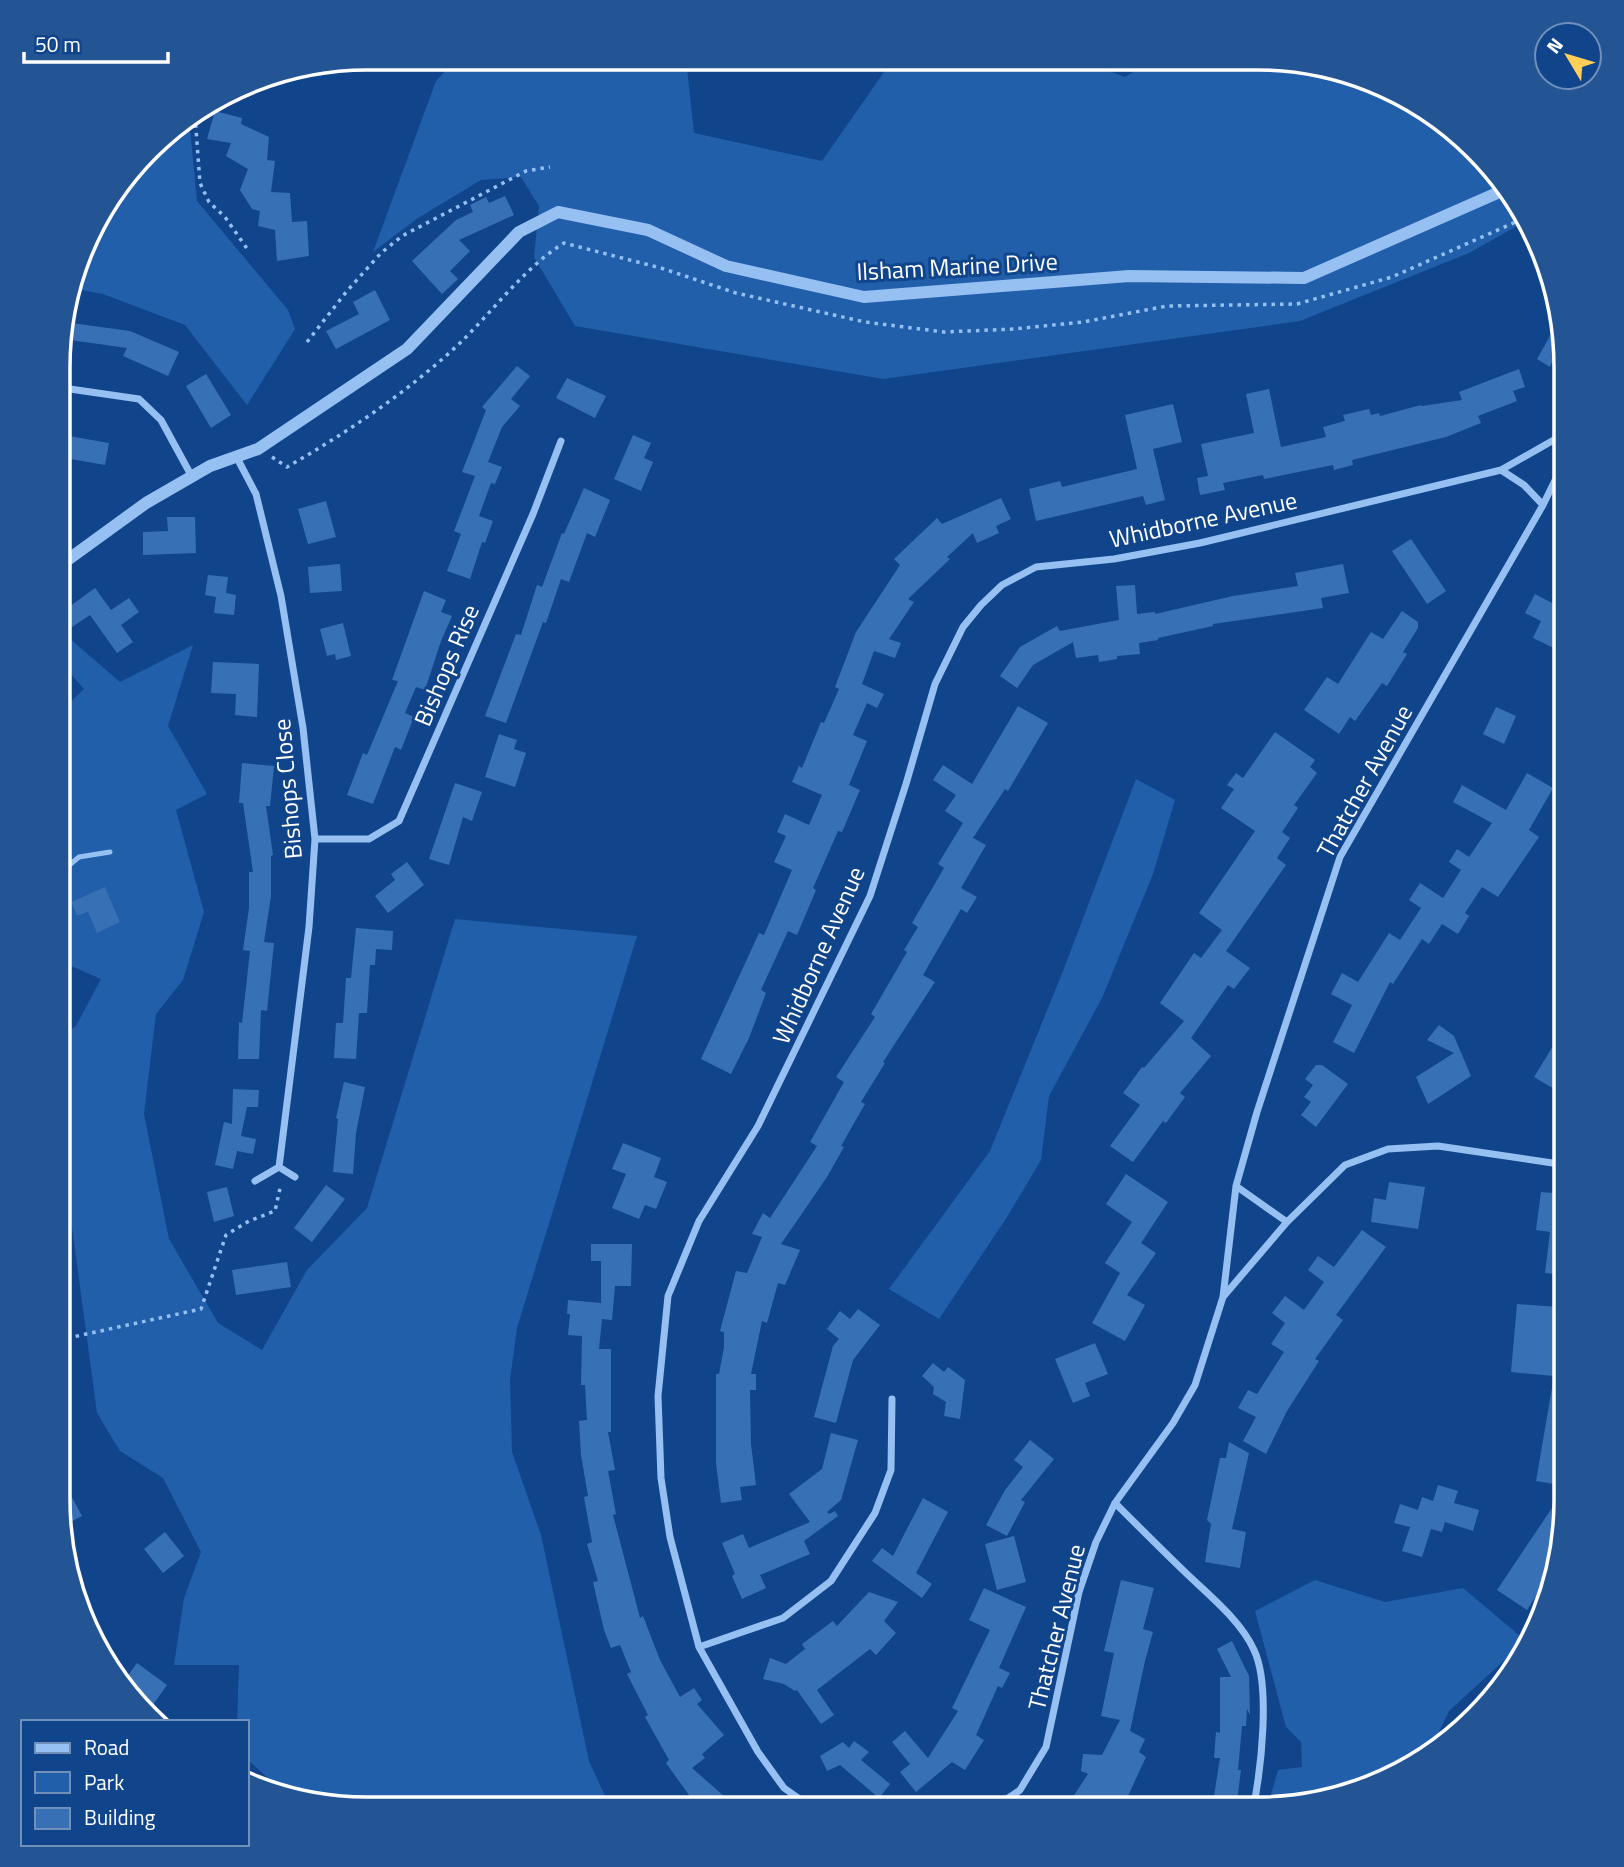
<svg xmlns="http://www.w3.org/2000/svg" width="1624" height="1867" font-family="'Titillium Web',sans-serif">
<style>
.green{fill:#215fab;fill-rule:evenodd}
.building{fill:#3870b5}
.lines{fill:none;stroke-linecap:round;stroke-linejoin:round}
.path{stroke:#96bff2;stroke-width:3.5;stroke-dasharray:3.5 5;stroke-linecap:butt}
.service{stroke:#96bff2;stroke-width:5}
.minor{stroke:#96bff2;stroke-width:7}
.tertiary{stroke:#96bff2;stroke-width:12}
.labels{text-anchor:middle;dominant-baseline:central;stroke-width:6;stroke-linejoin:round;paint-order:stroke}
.street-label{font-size:24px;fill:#fff;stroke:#10458b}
.rim{fill:none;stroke:#fff;stroke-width:3.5}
</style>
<rect width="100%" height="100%" fill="#10458b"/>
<path class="green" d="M457,58L686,59L694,133L822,161L893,59L1079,60L1125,77L1152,60H1298L1429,110L1525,212L1528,220L1469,253L1300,321L883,379L575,326L534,257L539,206L521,177L481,180L418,218L373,252L436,81Z
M189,119L197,201L288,310L295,329L247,405L185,325L103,294L71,288L99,212L163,134Z
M62,632L120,682L193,645L168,726L207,794L176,810L204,912L183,980L156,1014L144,1114L169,1239L218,1323L262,1350L307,1270L367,1208L455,919L637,936L517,1328L510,1380L512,1452L541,1535L589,1761L611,1809H346L289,1797L247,1759V1722H237L239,1665H174L184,1598L201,1552L163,1478L120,1451L97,1413L60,1138V1037L76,1026L101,979L60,961L62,710L84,689L62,664ZM105,888L120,922L97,932L88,912L77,916L71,902Z
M1136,779L1175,800L1153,874L1102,998L1049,1096L1041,1160L1007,1217L939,1319L889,1289L990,1151L1063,971Z
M1315,1580L1385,1602L1463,1588L1520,1636L1538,1624L1533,1634L1449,1711L1430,1751L1412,1768L1277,1809H1267L1278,1770L1302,1767L1301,1742L1286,1727L1255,1611Z"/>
<path class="building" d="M215,111L242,118L241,124L269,137L267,160L275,161L271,192L290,193L292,222L307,221L309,256L277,261L275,230L258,226L260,211L252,209L240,190L248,169L226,156L231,143L207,139Z
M505,196L514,215L459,240L470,251L450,271L458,279L442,294L412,261L456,220L473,212L470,205L486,197L489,203Z
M375,290L390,320L336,349L326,331L359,314L353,302Z
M1560,318L1566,366V369L1552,362L1550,367L1537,359Z
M64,322L130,331L179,352L168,376L123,356L127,348L63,339Z
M517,366L530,376L511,399L520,406L502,427L488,462L502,467L495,484L491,483L479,516L493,521L485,543L482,542L470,579L447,571L461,534L454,531L475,476L462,472L486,410L482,407Z
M1519,369L1525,387L1513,391L1517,401L1478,416L1481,423L1446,437L1352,460L1353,465L1334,470L1333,465L1264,479L1263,475L1223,483L1225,490L1200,495L1197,478L1208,476L1201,444L1254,433L1246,394L1269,389L1281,447L1326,437L1323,427L1345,421L1343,415L1369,409L1371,415L1379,413L1380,416L1421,405L1422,406L1462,400L1459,392Z
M206,374L231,415L211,428L186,386Z
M567,378L606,396L595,418L556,398Z
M1173,404L1182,442L1153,449L1165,500L1146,505L1143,496L1036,521L1029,489L1060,481L1062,487L1137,469L1125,415Z
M633,435L651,443L644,458L653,462L641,491L614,479Z
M69,436L109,443L105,465L65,458Z
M584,488L610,500L595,537L587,533L569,582L561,579L546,623L543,622L506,723L485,716L516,634L521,635L537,585L542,587L562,533L564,534Z
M1001,498L1011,519L996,526L999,533L977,543L973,533L947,557L950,559L908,599L914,602L889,639L901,643L895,658L874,651L862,684L884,694L877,708L867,703L853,735L867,741L849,785L860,790L842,832L838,831L813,888L816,890L797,935L788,931L761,990L766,993L749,1038L731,1074L701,1059L759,933L764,935L792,870L774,862L786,836L777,832L785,814L809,825L822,795L792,782L799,766L802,768L821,722L824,723L839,689L835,687L856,632L900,565L894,559L937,518L942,524Z
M326,501L336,537L308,544L298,509Z
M167,517H195L196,553L143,555V532L168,531Z
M1411,539L1446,591L1427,604L1392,551Z
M340,564L342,591L310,593L308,567Z
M1343,564L1349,593L1321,598L1323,608L1213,624V626L1158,638V640L1139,643L1140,654L1117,656V659L1099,662L1098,655L1076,658L1073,642L1033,665L1017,688L1000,676L1020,647L1057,626L1060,631L1119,620L1116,586L1135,585L1137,614L1155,612V614L1233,596L1298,586L1295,573Z
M208,575L228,577L226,593L236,595L234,615L214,613L216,597L205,595Z
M1566,579V654L1533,638L1541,621L1525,613L1535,594L1552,603Z
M95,588L111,610L129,598L139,612L121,625L133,642L117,653L90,615L72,627L62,614V612Z
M424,591L446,600L441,612L452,616L441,641L425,690L416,687L405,713L414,717L401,750L395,747L373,804L347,795L363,753L367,755L398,681L392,680Z
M1402,611L1418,622V628L1403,652L1407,654L1387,686L1382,683L1355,721L1350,717L1339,734L1304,710L1327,677L1338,684L1371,632L1383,639Z
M343,623L351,656L336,660L335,654L327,656L320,629Z
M213,662L259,664L257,717L235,715L236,694L211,693Z
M1018,706L1048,723L1008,791L1005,789L973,838L986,845L961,888L977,897L967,913L961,909L923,975L935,982L883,1062L885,1063L861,1102L865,1104L841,1146L844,1147L827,1177L781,1244L800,1250L785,1285L778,1283L767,1323L762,1321L751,1374H756V1390H750L751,1444L756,1485L740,1487L742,1500L721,1503L716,1463V1374H719L724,1347V1332L720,1331L736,1271L747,1273L762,1237L752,1234L763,1213L770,1218L817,1146L810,1142L844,1082L836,1077L875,1017L871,1014L907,952L904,950L918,927L912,923L944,868L938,864L963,823L945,811L956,795L933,780L943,765L972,784Z
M1496,707L1516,716L1504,744L1483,734Z
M1275,732L1315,760L1310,767L1317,773L1294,805L1298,808L1282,832L1290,838L1277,858L1286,865L1226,951L1250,968L1234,989L1228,985L1191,1038L1211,1056L1180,1093L1185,1097L1166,1123L1163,1121L1133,1162L1110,1146L1140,1105L1123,1093L1142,1067L1144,1068L1184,1021L1160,1003L1194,953L1201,958L1222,930L1199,913L1255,831L1221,808L1234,789L1227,785L1236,773L1243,778Z
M499,734L517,740L514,749L526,753L515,787L485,777Z
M242,763L274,766L270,806H266L273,855L271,856V896L264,942L274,943L267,1011L261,1010L259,1059H238L239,1022L242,1023L250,951L243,950L249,908V872H253L243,803H239Z
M1527,773L1553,788L1529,830L1539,837L1498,897L1482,887L1465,913L1469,916L1458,934L1442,924L1429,944L1422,939L1393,984L1390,982L1354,1053L1333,1042L1352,1005L1331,994L1342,973L1358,982L1389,933L1400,940L1421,908L1409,900L1420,883L1443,898L1461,870L1449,862L1457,849L1469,857L1492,823L1453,802L1462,785L1506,810Z
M455,783L482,792L472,821L463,817L449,865L429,859Z
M407,862L424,885L388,913L375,896L395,880L391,874Z
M105,887L120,922L97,933L88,912L77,916L71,902Z
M356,928L393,931L392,950L376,949L375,965H370L367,1013H359L356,1059L334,1058L336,1023H343L346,978H351Z
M1439,1025L1454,1036L1471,1076L1428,1104L1416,1077L1454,1053L1427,1040Z
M1566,1025V1096L1534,1077Z
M1316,1065H1322L1348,1084L1316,1127L1301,1115L1311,1102L1304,1097L1313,1085L1305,1079Z
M344,1082L365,1087L356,1133L353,1174L333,1172L338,1119L336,1118Z
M233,1089L259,1090L258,1107H247L241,1136L256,1139L253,1154L237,1151L233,1169L215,1165L224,1122L232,1124Z
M623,1143L661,1158L654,1177L667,1182L656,1209L645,1205L639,1219L612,1208L626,1174L612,1169Z
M1126,1174L1168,1202L1141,1243L1156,1253L1127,1295L1145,1305L1125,1341L1092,1323L1120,1273L1105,1263L1132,1222L1106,1204Z
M1389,1182L1425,1187L1418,1229L1371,1222L1374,1198L1386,1200Z
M326,1185L345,1199L312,1242L294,1228Z
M227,1187L234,1216L214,1222L207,1192Z
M1541,1192L1566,1194V1275L1545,1273L1550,1232L1536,1230Z
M1362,1230L1386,1247L1336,1315L1343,1320L1315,1359L1319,1361L1287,1411L1266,1454L1243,1441L1256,1417L1238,1408L1248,1390L1257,1394L1284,1352L1271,1344L1285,1323L1272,1313L1285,1296L1304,1310L1324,1282L1308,1270L1318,1256L1334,1267Z
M591,1244H632L631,1286H615L612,1320L602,1319L599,1349H611V1432H608L615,1470L608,1471L616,1514L613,1515L640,1618L643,1616L660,1660L680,1697L694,1688L702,1700L697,1704L724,1735L702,1754L705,1758L692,1768L725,1797L714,1809H699L666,1763L669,1760L645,1717L648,1715L627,1674L631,1672L620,1645L611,1648L604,1630L593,1582L598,1581L587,1544L592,1542L584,1497L588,1496L581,1455L579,1421L587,1420L585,1385H581L582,1336L568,1335L570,1314H567L568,1300L601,1303V1261H591Z
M287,1262L291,1287L236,1295L232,1270Z
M1517,1304L1558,1307L1556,1337L1566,1338V1486L1536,1481L1554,1376L1511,1372Z
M858,1309L880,1325L853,1360L836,1423L814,1417L833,1346L839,1339L827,1329L840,1311L850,1319Z
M1095,1343L1108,1374L1085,1383L1090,1396L1073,1403L1055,1359Z
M933,1363L944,1372L948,1367L965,1380L960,1419L944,1416L946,1402L933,1394L934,1387L922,1376Z
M831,1433L858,1440L841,1500L827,1512L829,1514L835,1511L838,1516L804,1541L810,1554L760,1575L766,1588L742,1599L732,1576L735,1574L722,1543L743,1534L749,1548L810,1522L789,1494L822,1469Z
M1030,1440L1054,1459L1021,1500L1025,1502L1007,1536L986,1525L1005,1490L1023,1467L1014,1460Z
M1229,1442L1249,1453L1232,1529L1246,1532L1240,1568L1205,1562L1211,1524L1207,1520L1220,1458H1226Z
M58,1471L82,1516L61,1527L58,1501Z
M1438,1485L1458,1491L1454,1503L1479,1510L1473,1531L1445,1522L1442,1532L1431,1529L1422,1557L1402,1551L1410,1527L1394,1523L1400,1504L1418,1510L1422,1497L1433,1501Z
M923,1498L948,1512L916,1573L932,1584L922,1598L872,1561L882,1548L893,1556Z
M1554,1505L1566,1513L1557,1563L1527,1610L1497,1590Z
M165,1532L184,1556L163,1573L144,1549Z
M1014,1536L1026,1582L997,1590L985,1544Z
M1121,1580L1154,1588L1143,1629L1153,1632L1145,1661L1130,1731L1145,1739L1139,1752L1146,1757L1122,1809H1065L1088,1774L1081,1771L1083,1754L1102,1755L1120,1720L1101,1716L1114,1653L1104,1651Z
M984,1588L1026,1607L999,1668L1010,1673L1002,1688L998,1686L976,1735L984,1740L965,1770L952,1762L916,1792L900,1772L910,1764L892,1742L905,1731L928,1758L958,1711L952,1708L990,1630L969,1620Z
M869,1592L898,1602L884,1621L896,1633L876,1655L870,1649L817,1690L834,1715L821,1724L797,1690L795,1691L784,1684L763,1679L770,1658L786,1664L805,1649L802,1644L833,1621L837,1626Z
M1232,1641L1249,1676L1250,1715L1247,1709L1246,1726H1242L1238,1770H1241L1236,1809H1212L1220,1758H1214L1216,1732L1220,1733V1677H1231L1217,1649Z
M137,1663L167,1685L150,1709L124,1681Z
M854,1741L869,1752L861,1760L890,1784L879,1798L840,1765L827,1771L820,1756L843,1742L849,1748Z"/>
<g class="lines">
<path class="path" d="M195,116L200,183L209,202L225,217L248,250
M307,342L347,291L381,253L402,236L526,171L550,167
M272,457L287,467C348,432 409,391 460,343C494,310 524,268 564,243L661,268L736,293L865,322L944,332L1014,329L1083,322L1167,306L1297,304L1392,277L1527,217
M59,1340L201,1309L226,1235L249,1221L275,1211L281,1184"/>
<path class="service" d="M61,872L79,857L110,852"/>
<path class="minor" d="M63,388L139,399L161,420L191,475
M236,456L256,494L281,596L303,728L315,839L309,927L279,1167L255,1181
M1501,470L1524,485L1543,505
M315,839H369L399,821L533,514L561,441
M279,1167L295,1177
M1236,1186L1287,1222
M1223,1297L1287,1222L1345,1165L1388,1149L1438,1146L1566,1165
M1115,1503C1139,1527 1163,1551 1187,1574C1210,1596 1241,1621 1254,1650C1271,1686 1261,1770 1253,1809
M699,1647L783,1618L831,1581L875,1513L891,1470L892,1399
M814,1809L784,1788L758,1752L699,1647L670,1537L661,1478L658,1396L668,1296L699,1221L758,1126L870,896L906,784L935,684L963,627L981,605L1002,585L1036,567L1114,559L1200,543L1501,470L1566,433
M992,1809L1020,1790L1046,1747L1079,1592L1096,1542L1115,1503L1173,1423L1195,1385L1223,1297L1236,1186L1257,1112L1340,857L1543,505L1566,458"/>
<path class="tertiary" d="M62,564L146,503L210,466L258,449L407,349L519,232L558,212L648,230L726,266L864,297L1129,276L1304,278L1504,190"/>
</g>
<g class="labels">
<g class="street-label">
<text transform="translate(957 266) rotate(-3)">Ilsham Marine Drive</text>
<text transform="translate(1203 519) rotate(-12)">Whidborne Avenue</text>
<text transform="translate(446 665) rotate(-67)">Bishops Rise</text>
<text transform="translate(1364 781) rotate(-61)">Thatcher Avenue</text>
<text transform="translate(287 789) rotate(-95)">Bishops Close</text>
<text transform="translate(818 955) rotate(-66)">Whidborne Avenue</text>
<text transform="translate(1056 1627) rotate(-76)">Thatcher Avenue</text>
</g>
</g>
<path d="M0 0H1624V1867H0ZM367 70H1257A297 297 0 0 1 1554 367V1500A297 297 0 0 1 1257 1797H367A297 297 0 0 1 70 1500V367A297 297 0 0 1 367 70Z" fill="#235494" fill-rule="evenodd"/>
<path class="rim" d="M367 70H1257A297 297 0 0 1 1554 367V1500A297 297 0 0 1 1257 1797H367A297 297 0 0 1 70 1500V367A297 297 0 0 1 367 70Z"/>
<rect x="21" y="1720" width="228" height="126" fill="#10458b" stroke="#708fb9" stroke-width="2"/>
<rect x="35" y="1743" width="35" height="10" fill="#96bff2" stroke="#708fb9" stroke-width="2"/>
<text x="84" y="1755" font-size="21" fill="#ffffff">Road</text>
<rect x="35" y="1772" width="35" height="21" fill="#215fab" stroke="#708fb9" stroke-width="2"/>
<text x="84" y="1790" font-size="21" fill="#ffffff">Park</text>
<rect x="35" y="1808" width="35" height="21" fill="#3870b5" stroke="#708fb9" stroke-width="2"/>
<text x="84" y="1825" font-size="21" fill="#ffffff">Building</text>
<g transform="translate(1568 56) rotate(308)"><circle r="33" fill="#10458b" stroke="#708fb9" stroke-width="2"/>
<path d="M0-5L12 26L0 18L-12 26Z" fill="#ffcf57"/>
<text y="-10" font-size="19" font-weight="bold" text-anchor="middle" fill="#ffffff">N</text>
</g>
<path d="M24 52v10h144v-10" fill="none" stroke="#ffffff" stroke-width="3.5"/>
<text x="35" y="52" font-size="21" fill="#ffffff" stroke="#10458b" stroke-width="5" paint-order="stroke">50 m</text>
</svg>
